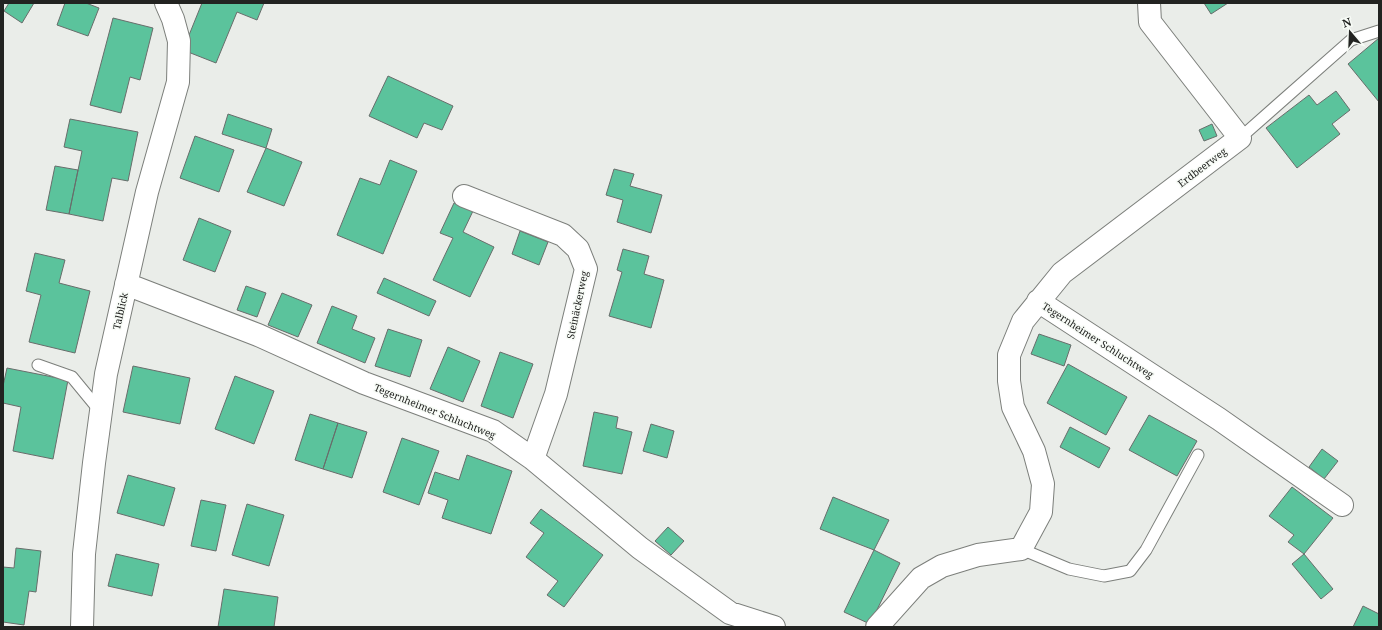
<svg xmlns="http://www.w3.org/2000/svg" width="1382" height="630" font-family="'Noto Serif',serif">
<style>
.building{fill:#5bc39c;stroke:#686d6b}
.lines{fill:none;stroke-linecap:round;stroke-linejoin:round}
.lane-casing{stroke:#7c7f7b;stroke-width:13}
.street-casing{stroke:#7c7f7b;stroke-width:24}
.lane{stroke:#fff;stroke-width:11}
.street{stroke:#fff;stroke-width:22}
.labels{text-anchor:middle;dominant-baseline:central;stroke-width:3;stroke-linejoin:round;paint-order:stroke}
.street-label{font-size:10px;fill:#222321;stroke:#f7fbf6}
</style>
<rect width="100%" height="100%" fill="#eaede9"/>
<path class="building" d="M9,3H34L22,23L4,11Z
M65,3H86L99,8L88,36L57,25Z
M202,3H264L257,20L237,12L216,63L183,50Z
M1204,3H1228L1211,14Z
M113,18L153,28L140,80L130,77L121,113L90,105Z
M1379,38V102L1348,64Z
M388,76L453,106L442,130L424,123L417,138L369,116Z
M1336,91L1350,110L1332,124L1340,134L1297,168L1266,128L1309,95L1317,105Z
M228,114L272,129L266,148L222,134Z
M70,119L138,132L128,181L112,178L103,221L69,214L82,151L64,147Z
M1212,124L1217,136L1204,141L1199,130Z
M195,136L234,150L219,192L180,178Z
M266,148L302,162L284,206L247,192Z
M390,160L417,171L383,254L337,235L360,178L380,185Z
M55,166L78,170L69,214L46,210Z
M614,169L634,174L630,186L662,195L651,233L617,222L623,200L606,195Z
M454,203L473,211L463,232L494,247L470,297L433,280L453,238L440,233Z
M199,218L231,231L215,272L183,260Z
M520,231L548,242L539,265L512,254Z
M623,249L649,256L644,274L664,280L651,328L609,316L622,272L617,270Z
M35,253L65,260L59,283L90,291L75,353L29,342L41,295L26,291Z
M384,278L436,301L429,316L377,293Z
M246,286L266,293L257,317L237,310Z
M282,293L312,305L298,337L268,325Z
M332,306L357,316L352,329L375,338L365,363L317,343Z
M388,329L422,340L410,377L375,366Z
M1039,334L1071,345L1064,366L1031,354Z
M448,347L480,361L463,402L430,389Z
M500,352L533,364L513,418L481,406Z
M1068,364L1127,397L1106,435L1047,403Z
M133,366L190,378L180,424L123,412Z
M7,368L68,380L53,459L13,451L21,407L3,403V386Z
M235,376L274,391L254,444L215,429Z
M594,412L618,417L616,428L632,432L622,474L583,466Z
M310,414L338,423L323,469L295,460Z
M1149,415L1197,441L1177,476L1129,450Z
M338,423L367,432L352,478L323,469Z
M651,424L674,431L667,458L643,451Z
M1070,427L1110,448L1099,468L1060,447Z
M402,438L439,451L419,505L383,492Z
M1322,449L1338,461L1324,479L1309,467Z
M467,455L512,471L491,534L442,518L448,500L428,493L435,472L459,480Z
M128,475L175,488L164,526L117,513Z
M1292,487L1333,518L1304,554L1288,542L1294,535L1269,516Z
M833,497L889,520L874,550L820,529Z
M201,500L226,505L216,551L191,546Z
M247,504L284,515L269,566L232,555Z
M541,509L603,555L564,607L547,595L558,581L526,557L544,533L530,523Z
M668,527L684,541L671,555L655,541Z
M16,548L41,551L36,592L29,591L24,625L3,622V567L14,568Z
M874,550L900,563L870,624L844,612Z
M116,554L159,564L152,596L108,586Z
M1304,554L1333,589L1321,599L1292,564Z
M224,589L278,597L274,627H218Z
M1363,606L1379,614V627H1353Z"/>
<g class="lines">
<defs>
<path id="lane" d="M1240,138L1351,40L1379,31
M38,365L72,377L100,411
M1021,549L1069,569L1104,576L1130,571L1146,550L1198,455"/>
<path id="street" d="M464,196L563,235L578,249L586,269L556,394L533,459
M126,284L258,335L364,383L493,431L533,459L640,548L730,613L774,627
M1038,301L1219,419L1342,505
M82,627L84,554L94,463L106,374L147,192L178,82L179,41L173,19L166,3
M877,627L921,578L942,566L978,555L1021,549L1041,512L1043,484L1034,451L1013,407L1009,381V355L1023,321L1062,273L1240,138L1150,22L1149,3"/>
</defs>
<use href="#lane" class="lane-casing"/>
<use href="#street" class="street-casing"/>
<use href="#lane" class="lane"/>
<use href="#street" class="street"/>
</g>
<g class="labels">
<g class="street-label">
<text transform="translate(1202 167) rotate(-37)">Erdbeerweg</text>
<text transform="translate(577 305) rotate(-78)">Steinäckerweg</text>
<text transform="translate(120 311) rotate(-77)">Talblick</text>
<text transform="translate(1098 340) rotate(33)">Tegernheimer Schluchtweg</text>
<text transform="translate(435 411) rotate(22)">Tegernheimer Schluchtweg</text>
</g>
</g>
<rect width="1382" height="630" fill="none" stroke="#222321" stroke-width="8"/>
<g transform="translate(1350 32) rotate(341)" stroke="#f7fbf6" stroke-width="3" paint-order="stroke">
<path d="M0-3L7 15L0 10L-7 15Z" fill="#222321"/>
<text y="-6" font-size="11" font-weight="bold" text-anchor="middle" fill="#222321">N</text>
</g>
</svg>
